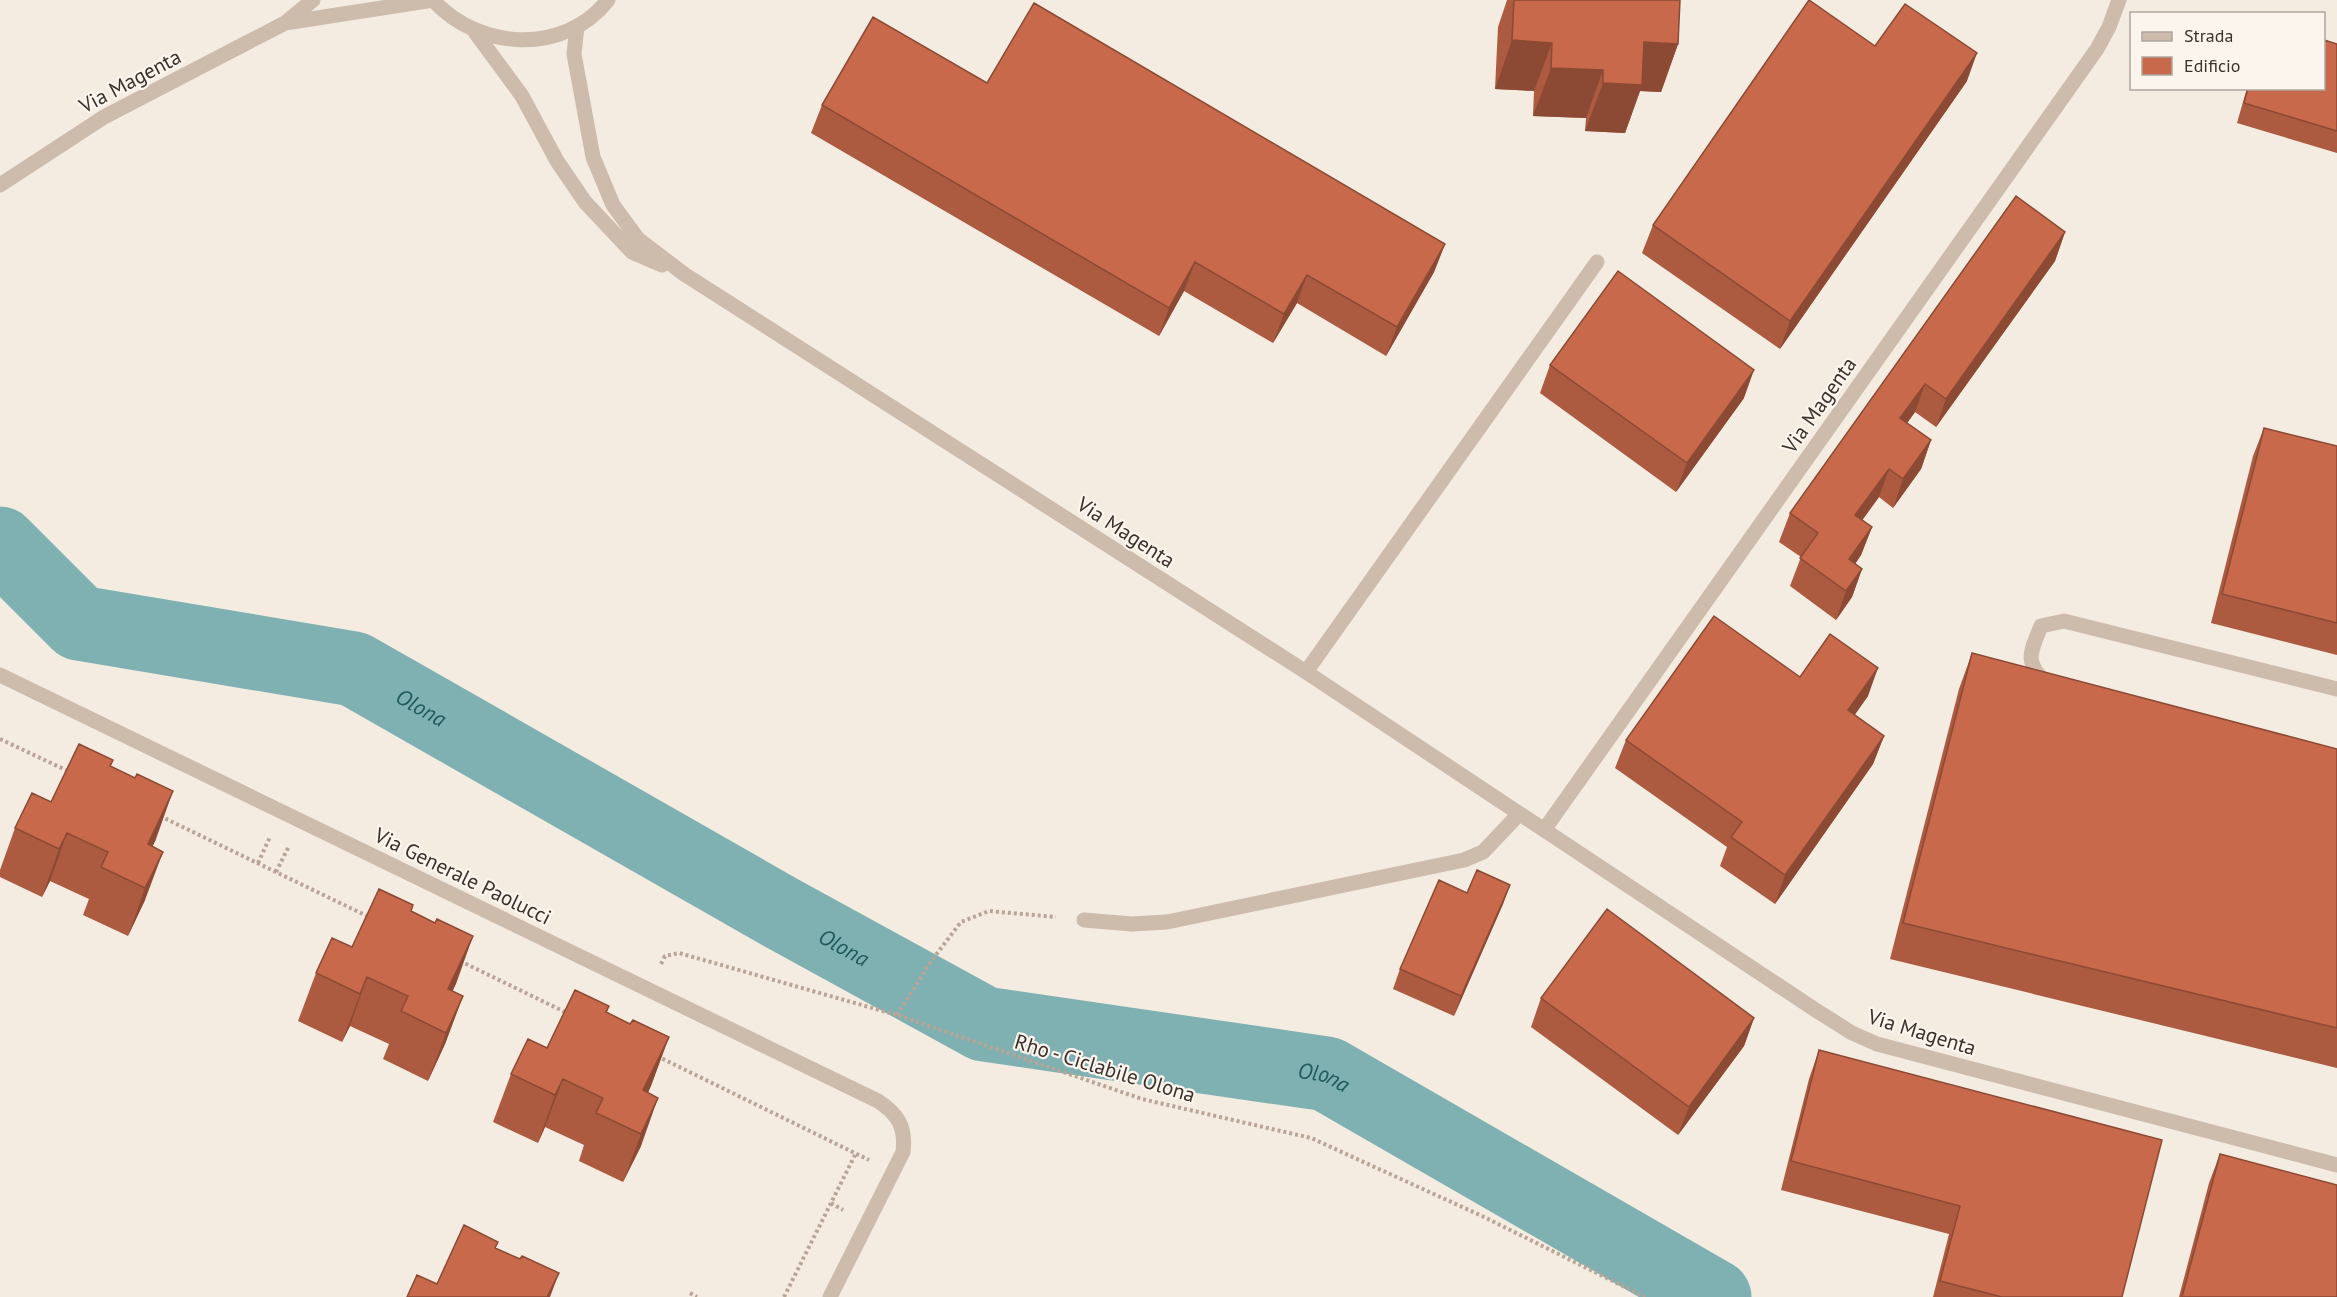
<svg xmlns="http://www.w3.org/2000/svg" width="2337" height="1297" font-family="'PT Sans',sans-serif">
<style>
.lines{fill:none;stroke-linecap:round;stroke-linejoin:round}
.river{stroke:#7fb0b2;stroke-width:75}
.path{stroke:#b9a596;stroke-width:4;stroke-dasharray:3 3;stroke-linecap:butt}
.service{stroke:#cdbbac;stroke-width:15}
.minor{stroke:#cdbbac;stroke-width:15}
.tertiary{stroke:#cdbbac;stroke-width:15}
.wall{fill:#ac5a40}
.shaded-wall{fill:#8c4a34}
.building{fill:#c8694b;stroke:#8c4a34;stroke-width:1.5}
.labels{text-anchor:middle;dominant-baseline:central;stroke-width:4.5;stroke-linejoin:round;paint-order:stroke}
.street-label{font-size:21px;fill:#3b302b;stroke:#fbf5ee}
.water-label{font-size:22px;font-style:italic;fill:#1f5a5e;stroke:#fbf5ee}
</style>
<rect width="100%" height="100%" fill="#f4ebe1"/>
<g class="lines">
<path class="river" id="s1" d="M0,544L79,623L354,669L778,911L984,1024L1327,1074L1714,1297"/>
<path class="path" d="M0,739L70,772
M160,816L369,917
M258,863L270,837
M276,872L289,846
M460,961L567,1013
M661,964L665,956L679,953L897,1015L1142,1099L1311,1138L1482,1216L1645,1297
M897,1015L932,960L961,922L989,911L1056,917
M657,1056L869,1160
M831,1203L843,1210
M690,1293L697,1297
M784,1297L856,1153"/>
<path class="service" d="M1306,672L1597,262
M2046,682C2023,662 2031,651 2041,626L2064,621L2337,689
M1084,920L1132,924L1167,922L1464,860L1483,852L1519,814"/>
<path class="minor" d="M577,26L574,54L593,157L613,205L638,239L684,274L1306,672L1814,1009L1852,1033L1877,1044L2337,1165
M475,32L522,96L557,161L585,202L632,252L662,265
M0,675L878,1101C898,1114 906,1127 903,1152L830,1297
M1544,830L2097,49L2109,27L2119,0"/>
<path class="tertiary" d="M433,0C478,50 564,56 608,0
M285,23L433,0
M0,185L104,117L285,23L313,0"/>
</g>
<path class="wall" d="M1507,0H1680L1678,44L1661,92L1640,91L1625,133L1585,131L1586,118L1533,116L1534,91L1495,89L1498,27Z
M2337,44V153L2237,123L2247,88H2324Z
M1875,46L1967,81L1780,349L1642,253L1653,225Z
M987,83L1445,244L1434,272L1386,356L1297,303L1273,343L1184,291L1159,336L811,133L822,105Z
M2065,232L2055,261L1936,427L1915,412L1907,423L1931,440L1921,469L1893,508L1879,497L1862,520L1872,527L1861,555L1855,564L1862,569L1852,597L1836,620L1790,586L1801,557L1779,542L1790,513Z
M1550,365L1744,398L1676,492L1540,393Z
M2264,428L2337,446V655L2211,623L2253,456Z
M1972,653L2337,749V1068L1890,959L1959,689Z
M1800,677L1868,696L1854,715L1884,736L1873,764L1775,904L1720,866L1727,847L1615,768L1626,740Z
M113,760L111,766L156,839L152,847L145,900L128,936L83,915L89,899L50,881L42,897L0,877V870L15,828L51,802Z
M1510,885L1503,904L1454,1016L1393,989L1400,969L1467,893Z
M411,911L435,923L473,936L452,991L463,996L445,1044L428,1081L383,1059L389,1044L350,1026L342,1042L298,1021L316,973L352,947Z
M1541,998L1754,1018L1744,1046L1678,1135L1531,1027Z
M609,1006L607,1012L630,1024L669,1037L648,1093L641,1146L623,1182L579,1161L584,1145L545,1127L538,1143L493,1122L511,1074L547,1048Z
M1819,1050L2122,1297H1933L1949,1234L1781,1190L1809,1079Z
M2220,1154L2337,1297H2179L2209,1183Z"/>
<path class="shaded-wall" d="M1512,40L1552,43L1534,91L1495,89Z
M1644,42L1678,44L1661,92L1640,91L1625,133L1585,131L1603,83Z
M1977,53L1967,81L1780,349L1790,321Z
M1551,68L1603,70L1586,118L1533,116Z
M2065,232L2055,261L1936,427L1946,399Z
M1445,244L1434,272L1386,356L1397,327Z
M1195,262L1184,291L1159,336L1169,308Z
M1307,275L1297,303L1273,343L1284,314Z
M1754,370L1744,398L1676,492L1687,463Z
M1925,384L1915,412L1890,447L1900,418Z
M1931,440L1921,469L1893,508L1903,479Z
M1889,469L1879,497L1845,544L1855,515Z
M1872,527L1861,555L1839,588L1849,559Z
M1862,569L1852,597L1836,620L1846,591Z
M1878,668L1868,696L1838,739L1848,710Z
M1884,736L1873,764L1775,904L1785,875Z
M173,791L156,839L135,883L148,844Z
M67,833L50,881L42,897L59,849Z
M163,852L145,900L128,936L145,888Z
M1510,885L1503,904L1454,1016L1461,996Z
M473,936L456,984L435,1028L448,989Z
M367,977L350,1026L342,1042L360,994Z
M463,996L445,1044L428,1081L446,1033Z
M1754,1018L1744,1046L1678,1135L1689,1107Z
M669,1037L651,1086L630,1129L643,1090Z
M563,1079L545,1127L538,1143L555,1095Z
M658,1098L641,1146L623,1182L641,1134Z
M559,1273L550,1297H547Z"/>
<path class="building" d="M1514,0H1680L1678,44L1644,42L1642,85L1603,83V70L1551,68L1552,43L1512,40Z
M1809,0L1875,46L1905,4L1977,53L1790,321L1653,225Z
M1034,3L1445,244L1397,327L1307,275L1284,314L1195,262L1169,308L822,105L873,17L987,83Z
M2324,40L2337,44V131L2244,103L2248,88H2324Z
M2016,196L2065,232L1946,399L1925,384L1900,418L1931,440L1903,479L1889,469L1855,515L1872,527L1849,559L1862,569L1846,591L1800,558L1818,533L1790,513Z
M1618,271L1754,370L1687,463L1550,365Z
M2264,428L2337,446V623L2222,594Z
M1714,616L1800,677L1830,634L1878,668L1848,710L1884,736L1785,875L1731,837L1742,822L1626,740Z
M1972,653L2337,749V1028L1903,923Z
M79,744L113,760L110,766L135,778L137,774L173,791L148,844L163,852L145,888L101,867L108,852L67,833L59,849L15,828L32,793L51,802Z
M1477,870L1510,885L1461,996L1400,969L1439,880L1467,893Z
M379,889L413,905L411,911L435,923L437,919L473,936L448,989L463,996L446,1033L401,1011L408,996L367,977L360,994L316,973L332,938L352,947Z
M1607,909L1754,1018L1689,1107L1541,998Z
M575,990L609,1006L606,1012L630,1024L633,1020L669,1037L643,1090L658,1098L641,1134L596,1113L603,1098L563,1079L555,1095L511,1074L528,1039L547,1048Z
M1819,1050L2162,1140L2122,1297H2002L1940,1281L1960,1206L1791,1161Z
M2220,1154L2337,1185V1297H2182Z
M464,1225L498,1242L495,1248L520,1259L522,1256L559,1273L547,1297H407L417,1275L437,1284Z"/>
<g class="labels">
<g class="street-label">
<text transform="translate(130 81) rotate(-28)">Via Magenta</text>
<text transform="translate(1819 405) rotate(-55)">Via Magenta</text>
<text transform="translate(1126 532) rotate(33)">Via Magenta</text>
<text transform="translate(463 876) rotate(26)">Via Generale Paolucci</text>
<text transform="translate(1922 1032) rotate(17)">Via Magenta</text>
<text transform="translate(1105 1068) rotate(17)">Rho - Ciclabile Olona</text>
</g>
<g class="water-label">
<text stroke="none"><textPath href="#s1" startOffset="468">Olona</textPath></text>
<text stroke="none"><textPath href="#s1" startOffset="954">Olona</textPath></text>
<text stroke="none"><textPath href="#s1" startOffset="1458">Olona</textPath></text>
</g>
</g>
<rect x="2130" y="12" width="195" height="78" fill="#fbf5ee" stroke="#aea6a0" stroke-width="1.5"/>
<rect x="2142" y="32" width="30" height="9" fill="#cdbbac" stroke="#aea6a0" stroke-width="1.5"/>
<text x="2184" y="42" font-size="18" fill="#3b302b">Strada</text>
<rect x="2142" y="57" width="30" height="18" fill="#c8694b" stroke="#aea6a0" stroke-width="1.5"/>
<text x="2184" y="72" font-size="18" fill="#3b302b">Edificio</text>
</svg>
